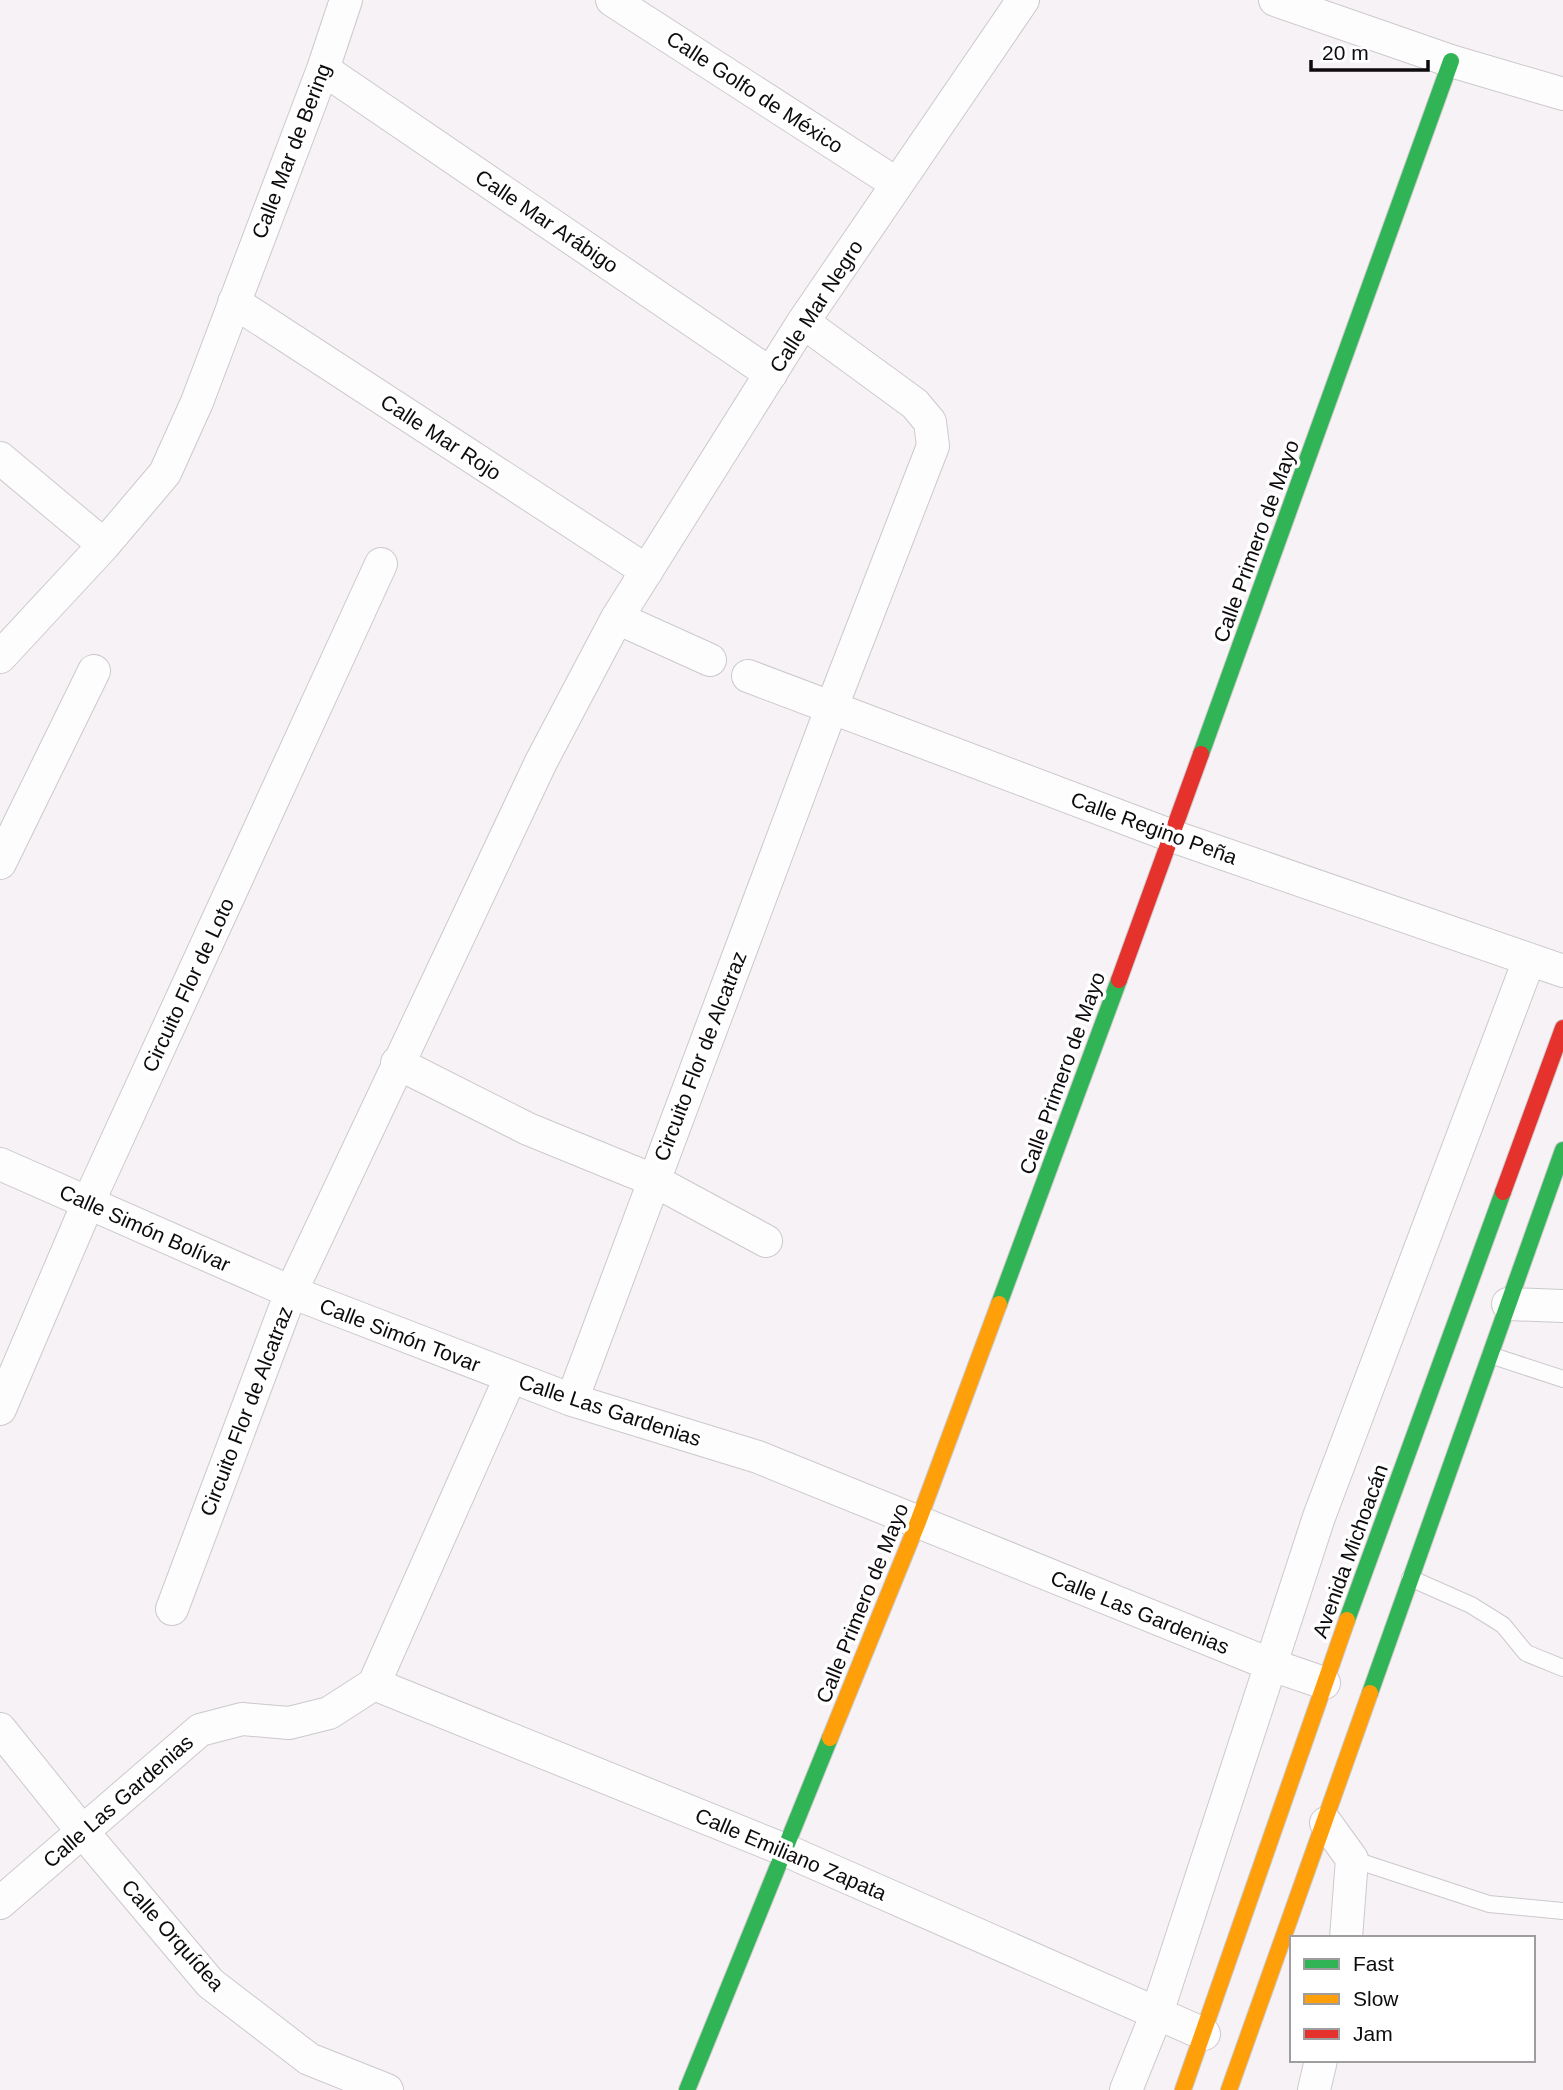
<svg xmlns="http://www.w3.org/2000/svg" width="1563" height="2090" font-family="Helvetica,sans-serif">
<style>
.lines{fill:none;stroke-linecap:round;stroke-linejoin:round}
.lane-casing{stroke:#ccc9cc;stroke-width:18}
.street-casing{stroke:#ccc9cc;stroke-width:34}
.fast-casing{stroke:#ccc9cc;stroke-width:18}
.slow-casing{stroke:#ccc9cc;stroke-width:18}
.jam-casing{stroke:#ccc9cc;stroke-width:18}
.lane{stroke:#fefdfe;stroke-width:16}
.street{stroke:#fefdfe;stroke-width:32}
.fast{stroke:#30b455;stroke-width:16}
.slow{stroke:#ff9f0a;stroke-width:16}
.jam{stroke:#e5322d;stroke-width:16}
.labels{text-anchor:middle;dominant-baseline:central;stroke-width:7;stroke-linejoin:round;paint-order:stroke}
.street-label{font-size:21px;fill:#0e0b0e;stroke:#fff}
</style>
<rect width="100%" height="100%" fill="#f6f2f6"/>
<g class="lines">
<defs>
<path id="lane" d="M1490,1355L1563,1379
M1410,1578L1471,1605L1503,1625L1526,1653L1563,1668
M1352,1859L1489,1904L1563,1911"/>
<path id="street" d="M612,0L897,184
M1275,0L1451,61L1563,94
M323,69L771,374
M234,302L647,571
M0,458L104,545
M617,618L710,660
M0,657L104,545L165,473L197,402L323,69L346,0
M748,676L1172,836L1563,971
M0,863L94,671
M397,1063L528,1129L653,1180L766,1241
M0,1164L291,1292L572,1400L758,1457L1272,1665L1324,1683
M1508,1304L1563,1306
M572,1400L831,709L933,446L930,422L915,404L803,322
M0,1409L88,1203L381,564
M172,1609L291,1292L541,762L617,618L803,322L1023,0
M374,1684L785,1850L1204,2034
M0,1729L82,1831L210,1983L309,2059L387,2090
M1326,1823L1352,1859L1346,1938
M0,1903L200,1730L242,1719L289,1723L329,1713L374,1684L510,1378
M1126,2090L1157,2013L1319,1517L1529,960
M1314,2090L1321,2060"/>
<path id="fast" d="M1201,754L1451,61
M999,1304L1119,980
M1347,1620L1503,1192
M1370,1693L1563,1150
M687,2090L830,1738"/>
<path id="slow" d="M830,1738L918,1522L999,1304
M1183,2090L1347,1620
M1229,2090L1370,1693"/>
<path id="jam" d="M1119,980L1201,754
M1503,1192L1563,1028"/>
</defs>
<use href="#lane" class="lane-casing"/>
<use href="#street" class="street-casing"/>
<use href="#fast" class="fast-casing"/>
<use href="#slow" class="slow-casing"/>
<use href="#jam" class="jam-casing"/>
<use href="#lane" class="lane"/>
<use href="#street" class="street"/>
<use href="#fast" class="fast"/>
<use href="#slow" class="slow"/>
<use href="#jam" class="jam"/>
</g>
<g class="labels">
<g class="street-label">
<text transform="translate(755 92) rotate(33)">Calle Golfo de México</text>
<text transform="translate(291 151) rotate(-69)">Calle Mar de Bering</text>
<text transform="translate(547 221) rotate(34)">Calle Mar Arábigo</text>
<text transform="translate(816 306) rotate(-57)">Calle Mar Negro</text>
<text transform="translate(441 437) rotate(33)">Calle Mar Rojo</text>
<text transform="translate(1256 541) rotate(-70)">Calle Primero de Mayo</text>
<text transform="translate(1154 828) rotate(20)">Calle Regino Peña</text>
<text transform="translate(188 985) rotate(-65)">Circuito Flor de Loto</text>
<text transform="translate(700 1056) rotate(-69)">Circuito Flor de Alcatraz</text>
<text transform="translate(1062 1073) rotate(-70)">Calle Primero de Mayo</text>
<text transform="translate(145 1228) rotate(24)">Calle Simón Bolívar</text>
<text transform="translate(400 1335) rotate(21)">Calle Simón Tovar</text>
<text transform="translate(610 1410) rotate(18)">Calle Las Gardenias</text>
<text transform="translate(246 1411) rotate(-69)">Circuito Flor de Alcatraz</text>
<text transform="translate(1350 1551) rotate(-70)">Avenida Michoacán</text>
<text transform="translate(862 1603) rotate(-68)">Calle Primero de Mayo</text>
<text transform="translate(1140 1612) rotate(22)">Calle Las Gardenias</text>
<text transform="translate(118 1801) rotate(-41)">Calle Las Gardenias</text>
<text transform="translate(791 1854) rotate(23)">Calle Emiliano Zapata</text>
<text transform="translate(173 1935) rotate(48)">Calle Orquídea</text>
</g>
</g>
<rect x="1290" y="1936" width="245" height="126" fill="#ffffff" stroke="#9f9d9f" stroke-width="2"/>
<rect x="1304" y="1959" width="35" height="10" fill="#30b455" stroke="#9f9d9f" stroke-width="2"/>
<text x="1353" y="1971" font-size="21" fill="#0e0b0e">Fast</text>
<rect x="1304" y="1994" width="35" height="10" fill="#ff9f0a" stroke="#9f9d9f" stroke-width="2"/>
<text x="1353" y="2006" font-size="21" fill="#0e0b0e">Slow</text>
<rect x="1304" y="2029" width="35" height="10" fill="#e5322d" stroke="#9f9d9f" stroke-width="2"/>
<text x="1353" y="2041" font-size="21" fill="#0e0b0e">Jam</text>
<path d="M1311 60v10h117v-10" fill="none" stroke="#0e0b0e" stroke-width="3.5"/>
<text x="1322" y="60" font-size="21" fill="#0e0b0e" stroke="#ffffff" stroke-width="5" paint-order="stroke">20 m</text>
</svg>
